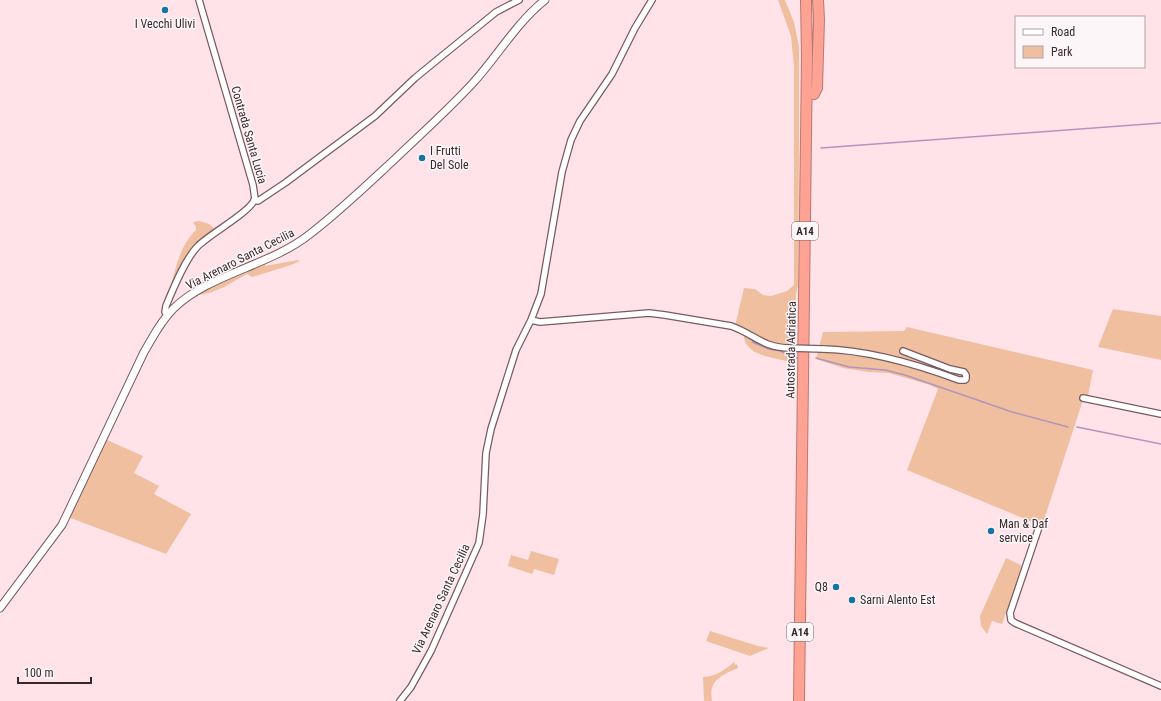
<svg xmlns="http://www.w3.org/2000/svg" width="1161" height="701" font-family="'Roboto Condensed',sans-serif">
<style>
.green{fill:#f0bf9f}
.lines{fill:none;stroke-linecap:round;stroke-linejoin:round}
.stream{stroke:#b295bd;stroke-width:1.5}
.minor-casing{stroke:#785b61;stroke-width:8}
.tertiary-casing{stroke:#785b61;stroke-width:9}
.motorway-casing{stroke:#b87970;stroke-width:12}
.minor{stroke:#fff;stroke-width:5.5}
.tertiary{stroke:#fff;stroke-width:7}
.motorway{stroke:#fea394;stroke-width:10}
.minor-bridge-casing{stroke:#785b61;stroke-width:8;stroke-linecap:butt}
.minor-bridge{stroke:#fff;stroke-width:5.5}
.poi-dot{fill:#1474a2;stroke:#fdf6f8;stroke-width:1.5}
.labels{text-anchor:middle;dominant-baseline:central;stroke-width:3;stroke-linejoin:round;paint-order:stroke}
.shield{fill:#fdf6f8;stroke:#72676a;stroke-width:1}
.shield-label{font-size:11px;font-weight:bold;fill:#372a2d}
.poi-label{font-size:12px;fill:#372a2d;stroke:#fdf6f8;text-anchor:start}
.street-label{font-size:12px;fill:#372a2d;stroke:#fdf6f8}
</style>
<rect width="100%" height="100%" fill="#ffe3e9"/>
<path class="green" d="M778,0H785L794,22L799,47V160L798,285L796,294L794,363C782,359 755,357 748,346C741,338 748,334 735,326L744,288L755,289L763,295L771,296L787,291L794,285V67L791,36Z
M199,221L209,224L215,229L201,240L170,290C175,270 180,245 196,230V227L193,222Z
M298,260L300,261L291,265L252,277L247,274C231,283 217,293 198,295L221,282L266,263L265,266Z
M1113,309L1161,316V360L1098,347Z
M907,327L1093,370L1088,396L1083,400L1042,526L907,470L938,389L930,385L889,373L869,372L843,368L816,359L823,332L904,331Z
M105,439L143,456L134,473L159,486L154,494L191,514L166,554L68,517Z
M531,551L559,559L554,575L534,569L532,574L508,566L511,555L528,560Z
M1006,558L1021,565V572L1002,624L992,621L987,634L981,626L980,616Z
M710,631L758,646L769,648L750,656L706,641Z
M734,662L735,665L737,664L738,668C722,675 708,680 712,701H704L703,677C715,677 725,670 734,662Z"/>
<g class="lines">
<path class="stream" d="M821,148L1161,123
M752,342L769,349L781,351L789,356L797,358
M816,358L849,367L885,370L905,375L1012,412L1068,427
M1077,427L1161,444"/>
<defs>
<path id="minor" d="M254,200L258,201L285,183L375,116L415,78L437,60L496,12L519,0
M168,315L165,312L166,306C173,289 185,259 198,246C211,233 249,213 255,199L253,185L199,0
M531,320L540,322L649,313L665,315L731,326C754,334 763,348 790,348
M823,349C869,350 916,364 959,380H965L966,379V375L964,372L950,369L903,351
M1083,398L1161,414
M1040,524L1010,613L1011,620L1015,623L1161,686
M400,701L411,687L431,651L479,543L483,514L486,453L491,429L516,350L531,320L541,294L562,172L571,140L580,121L612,74L635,28L652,0"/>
<path id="tertiary" d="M0,608L62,525L144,352C153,337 160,322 173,309C208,274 270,266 310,234C340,211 368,184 396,158C421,134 448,110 472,84C497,57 516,23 545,0"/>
<path id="motorway" d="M814,94L817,88L819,19L818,0
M799,701L807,57L806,0"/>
</defs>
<use href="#minor" class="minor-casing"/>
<use href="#tertiary" class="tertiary-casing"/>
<use href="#motorway" class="motorway-casing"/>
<use href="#minor" class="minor"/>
<use href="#tertiary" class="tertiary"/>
<use href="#motorway" class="motorway"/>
<defs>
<path id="minor-bridge" d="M790,348L823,349"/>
</defs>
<use href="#minor-bridge" class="minor-bridge-casing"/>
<use href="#minor-bridge" class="minor-bridge"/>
</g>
<g class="poi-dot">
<circle cx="165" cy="10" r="4"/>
<circle cx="422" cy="158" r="4"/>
<circle cx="991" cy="531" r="4"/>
<circle cx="836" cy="587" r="4"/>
<circle cx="852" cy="600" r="4"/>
</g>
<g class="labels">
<g class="shield">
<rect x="792" y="222" width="26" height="18" rx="3"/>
<rect x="787" y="623" width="26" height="18" rx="3"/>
</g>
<g class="shield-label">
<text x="805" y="231">A14</text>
<text x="800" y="632">A14</text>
</g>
<g class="poi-label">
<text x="165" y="24" text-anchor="middle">I Vecchi Ulivi</text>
<text x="430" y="151">I Frutti<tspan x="430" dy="14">Del Sole</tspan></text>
<text x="999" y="524">Man &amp; Daf<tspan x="999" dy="14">service</tspan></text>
<text x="828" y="587" text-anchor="end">Q8</text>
<text x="860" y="600">Sarni Alento Est</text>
</g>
<g class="street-label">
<text transform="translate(249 135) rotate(74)">Contrada Santa Lucia</text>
<text transform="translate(240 259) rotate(-27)">Via Arenaro Santa Cecilia</text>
<text transform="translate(791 350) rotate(-89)">Autostrada Adriatica</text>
<text transform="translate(441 599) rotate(-65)">Via Arenaro Santa Cecilia</text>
</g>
</g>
<rect x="1015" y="16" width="130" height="52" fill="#fdf6f8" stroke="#aea4a7"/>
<rect x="1023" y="29" width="20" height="6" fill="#ffffff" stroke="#aea4a7"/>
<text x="1051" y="36" font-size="12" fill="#372a2d">Road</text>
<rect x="1023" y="46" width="20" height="12" fill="#f0bf9f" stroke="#aea4a7"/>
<text x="1051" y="56" font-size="12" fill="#372a2d">Park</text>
<path d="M18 677v6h73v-6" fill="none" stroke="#372a2d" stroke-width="2"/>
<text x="24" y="677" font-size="12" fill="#372a2d" stroke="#fdf6f8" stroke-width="3" paint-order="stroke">100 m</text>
</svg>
